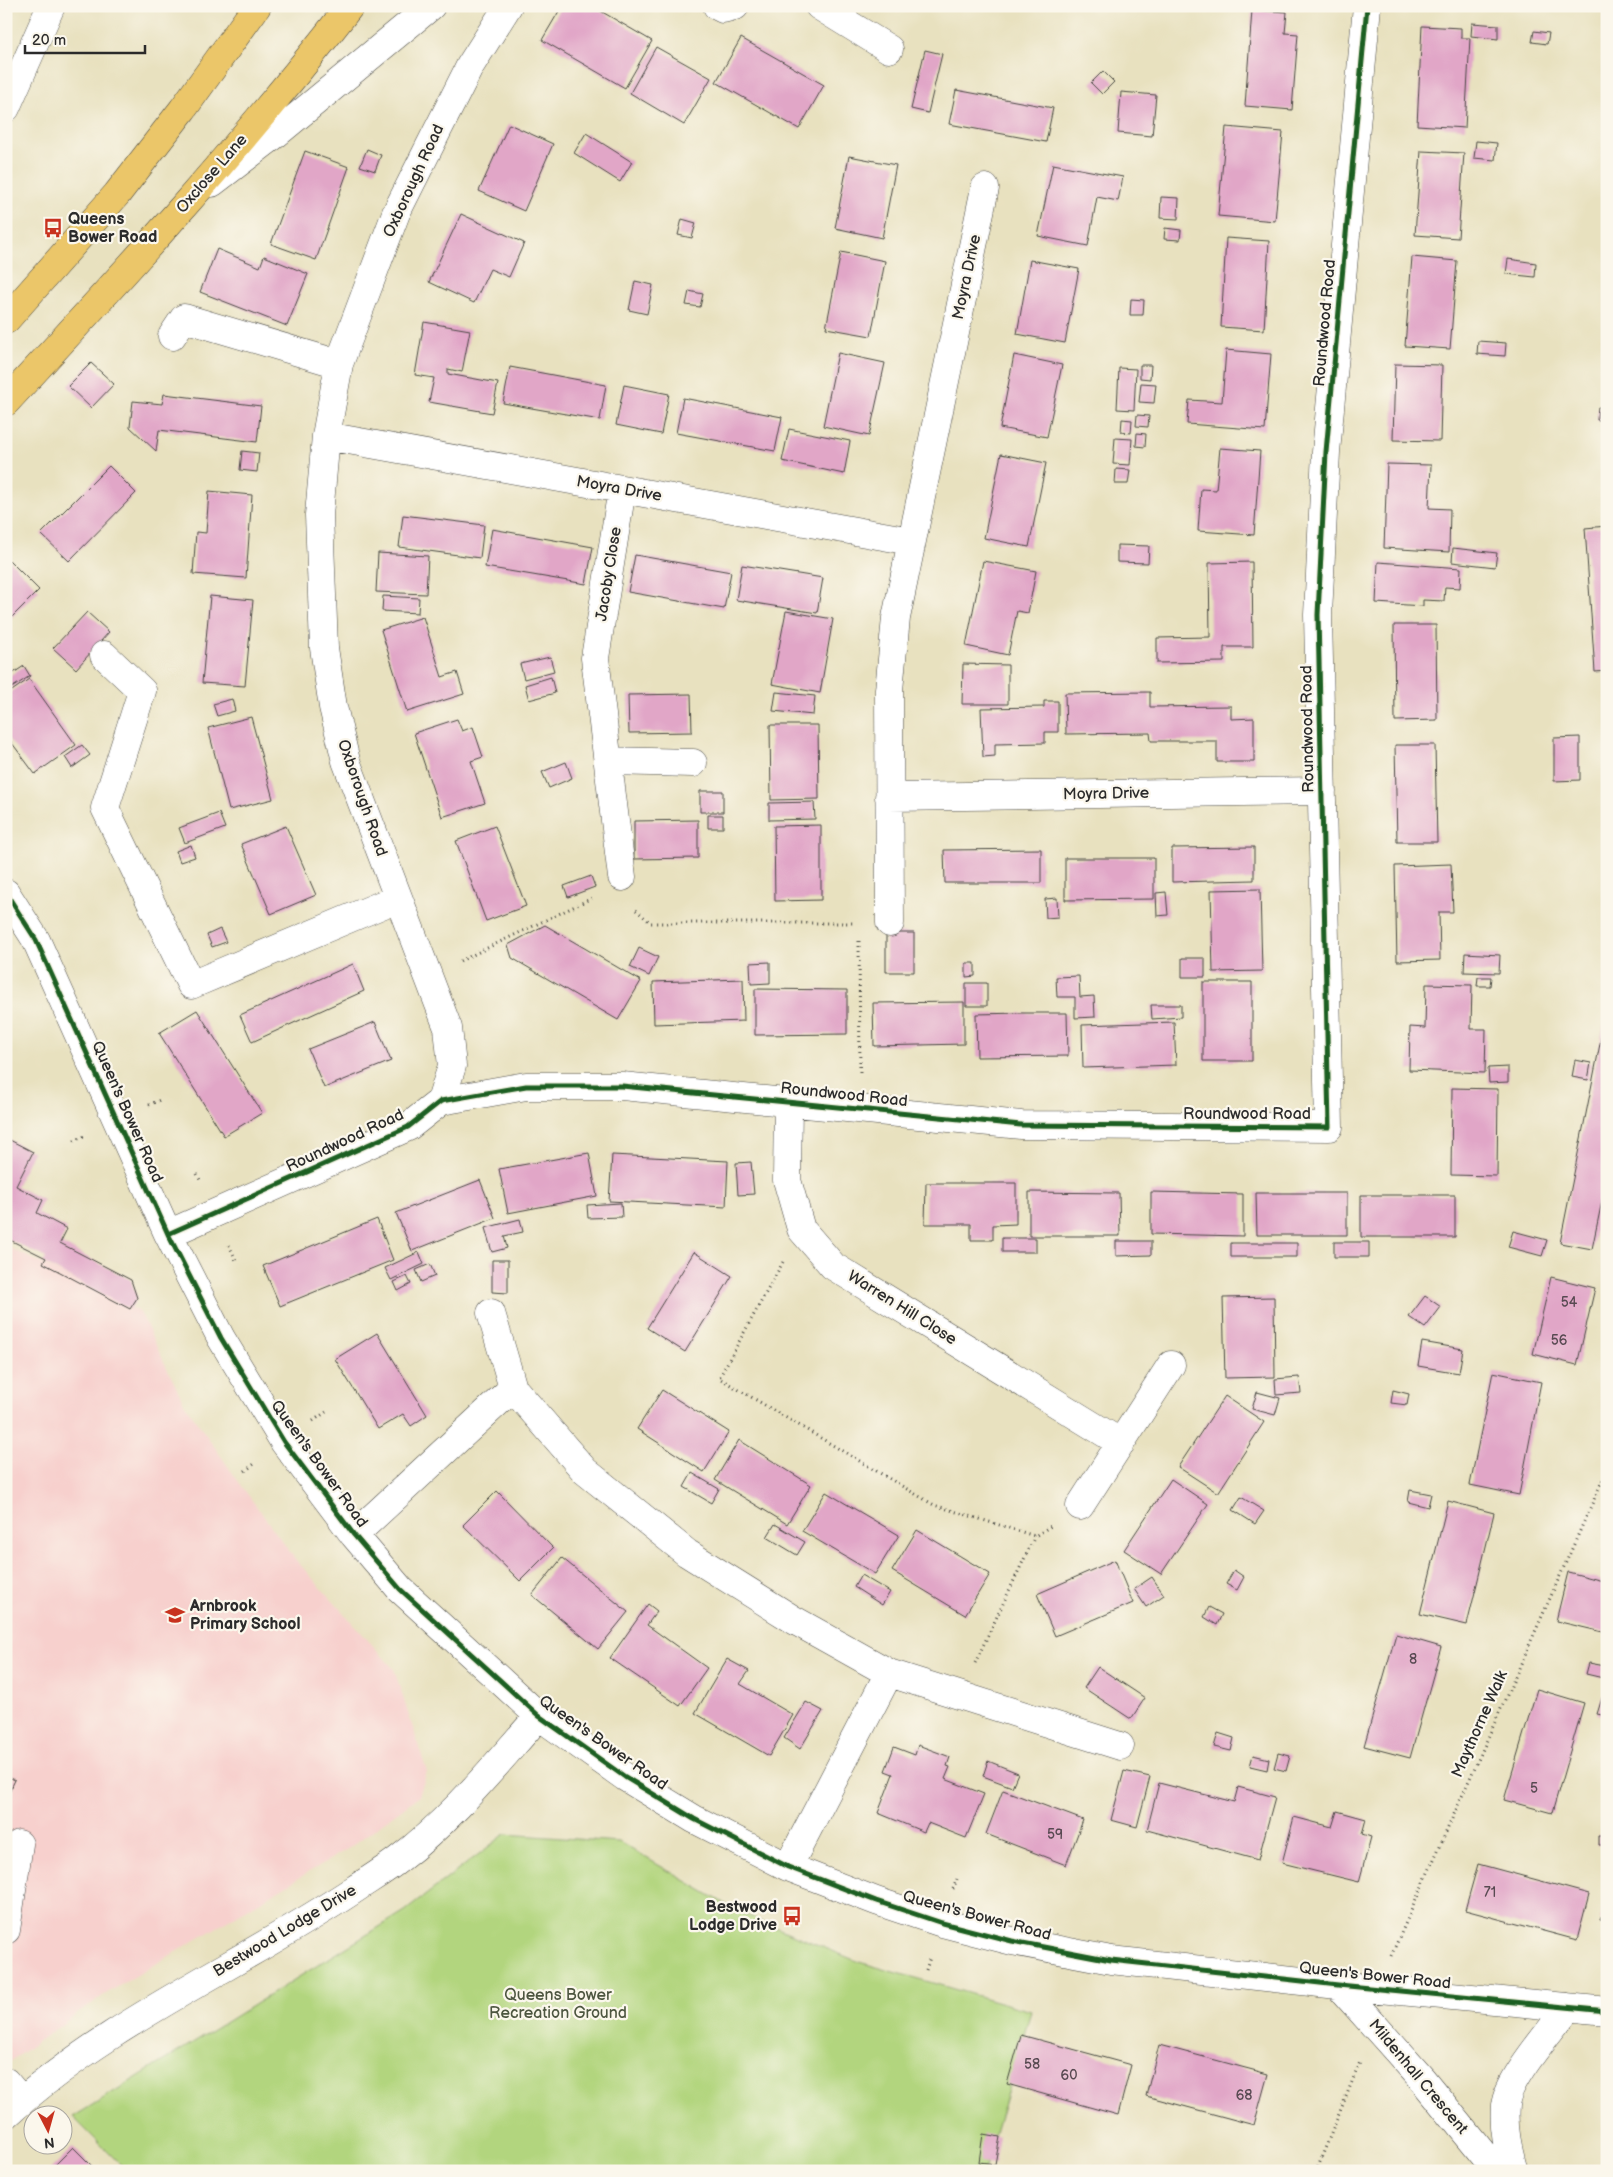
<svg xmlns="http://www.w3.org/2000/svg" width="1613" height="2177" font-family="'Balsamiq Sans',sans-serif">
<style>
.built{fill:#f7d0cd}
.green{fill:#b2d57e;stroke:#6e8054}
.building{fill:#e1a6c7}
.lines{fill:none;stroke-linecap:round;stroke-linejoin:round}
.minor-casing{stroke:#474641;stroke-width:29}
.major-casing{stroke:#474641;stroke-width:29}
.path{stroke:#474641;stroke-width:3;stroke-dasharray:1 4;stroke-linecap:butt}
.minor{stroke:#fff;stroke-width:28}
.major{stroke:#ebc669;stroke-width:28}
.cycleway-casing{stroke:#fbf7ec;stroke-width:8}
.cycleway{stroke:#1b5e20;stroke-width:5}
.labels{text-anchor:middle;dominant-baseline:central;stroke-width:4.5;stroke-linejoin:round;paint-order:stroke}
.number-label{font-size:14px;fill:#584a52}
.street-label{font-size:16px;fill:#2b2b2b;stroke:#fbf7ec}
.poi-label{font-size:16px;font-weight:bold;fill:#2b2b2b;stroke:#fbf7ec;text-anchor:start}
.park-label{font-size:16px;fill:#4d5640;stroke:#fbf7ec}
</style>
<rect width="100%" height="100%" fill="#fbf7ec"/>
<filter id="ink" filterUnits="userSpaceOnUse"><feTurbulence type="fractalNoise" baseFrequency=".02" numOctaves="2"/><feDisplacementMap in="SourceGraphic" scale="10" xChannelSelector="R" yChannelSelector="G"/><feConvolveMatrix kernelMatrix="1 2 1 2 8 2 1 2 1" color-interpolation-filters="sRGB"/></filter>
<filter id="wash" filterUnits="userSpaceOnUse"><feTurbulence type="fractalNoise" baseFrequency=".0096" numOctaves="4" result="noise"/><feDisplacementMap in="SourceGraphic" scale="20" xChannelSelector="R" yChannelSelector="G"/><feGaussianBlur stdDeviation="1.12" result="paint"/><feColorMatrix in="noise" values="0 0 0 0 0 0 0 0 0 0 0 0 0 0 0 0 0 1.4 0 .05"/><feComposite in="paint" operator="in"/></filter>
<g filter="url(#wash)">
<rect width="100%" height="100%" fill="#e8e1bf"/>
<path class="built" d="M6,1246L140,1312L184,1403L243,1488L296,1560L394,1669L427,1772L419,1796L349,1848L104,1995L6,2064Z"/>
<path class="green" d="M505,1834L619,1842L739,1912L859,1962L1031,2011L984,2171H127L73,2117L405,1911Z"/>
<g id="blocks">
<path class="building" d="M562,6H592L652,41L625,88L542,40Z
M1252,10L1287,12L1285,33L1298,34L1292,110L1245,106Z
M1472,23L1498,25V39L1471,36Z
M1422,26L1461,28V38H1470L1465,128L1417,125Z
M1534,31L1549,33L1547,44L1532,42Z
M741,38L824,85L799,129L716,82Z
M656,47L711,78L684,125L630,93Z
M925,50L942,54L928,113L911,109Z
M1103,71L1114,82L1102,94L1091,83Z
M956,90L1053,108L1046,142L949,124Z
M1121,92L1156,95L1152,136L1118,133Z
M509,124L553,144L524,211L479,191Z
M1226,127L1283,132L1275,221L1218,216Z
M586,133L632,162L620,182L574,153Z
M1476,141L1497,143L1495,160L1474,158Z
M367,149L381,155L375,171L360,166Z
M305,151L349,167L316,260L271,244Z
M1421,151L1464,153L1458,238L1415,235Z
M849,156L896,165L882,238L835,228Z
M1053,164L1123,177L1118,201L1097,197L1088,246L1038,236Z
M1161,197L1179,198L1178,219L1160,218Z
M461,214L524,243L509,277L490,269L474,303L429,282Z
M682,219L696,223L692,238L678,235Z
M1165,228L1181,230L1180,240L1164,239Z
M1226,238L1269,241L1264,330L1221,327Z
M217,249L260,267L264,256L308,274L287,326L200,292Z
M841,252L885,261L871,336L826,328Z
M1412,257L1457,261L1450,349L1405,346Z
M1508,259L1536,263L1535,277L1506,274Z
M1030,260L1079,269L1065,343L1017,334Z
M635,281L653,285L647,314L629,310Z
M689,291L703,294L700,307L686,305Z
M1131,299L1144,300L1143,315H1130Z
M424,322L470,330L462,372L448,369V374L498,383L492,413L429,402L434,378L415,375Z
M1478,341L1506,343L1505,356L1477,354Z
M1226,350L1271,354L1265,430L1187,424L1189,400L1222,402Z
M838,353L885,363L869,436L823,426Z
M1014,355L1062,365L1047,437L1000,428Z
M91,363L114,384L91,408L68,386Z
M1395,364L1442,365L1440,441L1393,440Z
M1140,365H1151L1150,379L1140,378Z
M510,367L606,385L600,420L503,403Z
M1119,368L1136,369L1134,410L1117,409Z
M1141,383L1156,384L1154,403L1139,402Z
M624,385L669,394L661,434L616,425Z
M164,394L261,406L257,442L159,430L156,451L130,427L133,401L162,404Z
M683,398L782,417L775,451L676,433Z
M1598,407H1607V420H1597Z
M1137,415L1149,416L1148,427L1136,426Z
M1122,419L1132,420L1131,433L1121,432Z
M789,429L850,441L844,474L782,461Z
M1137,433L1146,434L1145,447L1136,446Z
M1115,438L1132,439L1130,465L1113,464Z
M1220,448L1260,451L1254,535L1198,531L1201,489L1216,490Z
M242,451L259,453L257,472L240,470Z
M1001,454L1046,463L1029,547L984,538Z
M1387,464L1431,465L1429,508L1450,509L1449,552L1384,548Z
M109,466L136,493L69,561L41,534Z
M1116,469L1130,470L1128,484H1115Z
M209,491L252,495L246,578L193,574L196,532L206,533Z
M403,515L484,525L480,558L399,547Z
M1607,526V671L1595,672L1585,528Z
M492,529L593,547L586,584L485,567Z
M1117,545L1149,546L1148,563L1117,562Z
M1453,548L1497,553L1495,567L1452,562Z
M378,553L428,556L426,594L376,592Z
M635,555L731,572L724,609L628,592Z
M7,558L39,590L6,623V559Z
M983,561L1036,571L1028,613L1017,611L1008,655L966,646Z
M1252,562L1253,647H1224V662L1157,663V638L1210,637L1209,563Z
M1378,562L1461,568L1460,588L1445,587L1444,601L1423,600V606L1376,603Z
M742,565L823,578L817,613L736,600Z
M210,596L253,600L245,686L202,683Z
M383,596L419,598L418,613L382,611Z
M786,611L833,619L820,693L772,684Z
M87,612L109,632L76,669L53,648Z
M423,617L442,677L457,672L464,694L407,712L381,630Z
M1394,625H1436L1437,720L1395,721Z
M550,657L554,671L524,679L520,664Z
M963,664L1008,665V704H962Z
M24,666L30,676L10,689L6,683V678Z
M551,677L555,693L529,700L525,685Z
M29,679L76,745L35,774L6,735V695Z
M776,692L815,696L813,715L773,711Z
M1150,692V707L1231,706V719L1254,718V762H1217V741H1151L1150,733L1066,734L1065,693Z
M691,694L692,732L629,733L628,695Z
M232,699L235,711L217,716L213,704Z
M1044,701H1058V732H1045V743L995,744V756L983,757L981,708L1044,707Z
M251,717L273,799L229,810L208,728Z
M457,719L462,731L473,727L483,757L471,761L485,803L442,817L414,733Z
M770,725H818L819,799L771,800Z
M1580,737V780L1554,781V738Z
M82,745L90,755L72,768L65,757Z
M1395,745H1435L1437,842H1397Z
M566,762L572,778L549,788L542,772Z
M700,791H723V812H700Z
M814,802L815,819L769,820V803Z
M219,813L225,828L185,843L179,828Z
M708,815H723V828H708Z
M698,820V858L634,859V821Z
M821,825V900L775,901L774,826Z
M286,826L316,895L271,914L241,844Z
M495,826L526,906L486,921L456,841Z
M191,845L195,857L180,862L176,851Z
M1254,847V880L1172,882V848Z
M1041,849V883H945L944,850Z
M1065,858H1154V899L1065,900Z
M1451,864L1453,912H1439L1440,960L1397,961L1395,866Z
M591,876L595,887L568,897L564,886Z
M1260,889L1262,971L1213,972L1211,890Z
M1166,892L1168,915L1157,916L1156,893Z
M1057,898L1058,917L1046,918L1045,899Z
M545,925L641,981L618,1020L512,958L508,945Z
M220,929L226,942L212,947L207,935Z
M886,933H914V972H886Z
M639,948L658,957L649,976L630,967Z
M1465,953L1500,955L1499,973L1464,972Z
M1182,958H1205V977H1182Z
M770,962V983L751,984L750,963Z
M966,963H975V976L966,977Z
M353,964L364,991L252,1042L240,1015Z
M1079,976L1080,997L1094,996L1095,1017L1075,1018V997H1057L1056,977Z
M1478,977H1491L1490,986H1477Z
M743,979L744,1021L654,1024L653,982Z
M1203,982H1252V1061H1203Z
M966,983H987V1006H966Z
M1426,984L1472,985L1471,1029H1486L1485,1073L1409,1070L1410,1027L1425,1028Z
M755,989L847,990V1034L755,1035Z
M964,1002V1044L874,1046L873,1003Z
M1151,1005H1181V1017L1152,1019Z
M197,1010L262,1113L224,1136L159,1033Z
M1022,1013H1067L1068,1056L977,1057L976,1014Z
M375,1022L391,1061L324,1088L308,1049Z
M1174,1022L1176,1065L1083,1068L1082,1025Z
M1604,1024H1607V1177L1592,1249L1560,1243Z
M1575,1060L1591,1063L1588,1080L1572,1077Z
M1508,1067V1082L1489,1083L1488,1068Z
M1452,1088L1498,1089L1497,1176L1451,1175Z
M6,1138L33,1152L16,1186L43,1200L37,1213L67,1229L60,1243L131,1280L137,1298L130,1309L43,1263L46,1258L6,1238Z
M589,1153L597,1196L508,1213L499,1169Z
M612,1155L728,1161L726,1207L609,1201Z
M751,1162L754,1194L738,1195L736,1163Z
M480,1180L495,1218L412,1251L396,1213Z
M926,1183H1016V1224L993,1225V1240H971V1224H925Z
M1029,1192L1119,1193L1120,1236H1029Z
M1151,1192L1243,1194V1236L1151,1234Z
M1256,1193H1347V1235H1257Z
M1361,1195H1455V1237H1361Z
M621,1203L622,1217L588,1218L587,1205Z
M377,1219L393,1260L280,1306L263,1266Z
M520,1219L523,1232L504,1236L507,1248L492,1252L485,1228Z
M1513,1231L1547,1240L1542,1256L1508,1247Z
M1002,1238H1036V1252H1002Z
M1116,1241H1151V1255L1116,1256Z
M1334,1242H1369V1257H1334Z
M1231,1243H1297V1257H1231Z
M419,1252L424,1264L391,1280L385,1268Z
M694,1252L732,1276L685,1352L647,1328Z
M492,1260H508V1293L492,1292Z
M430,1264L435,1276L421,1282L416,1270Z
M407,1276L411,1284L398,1291L394,1282Z
M1551,1277L1595,1288L1577,1365L1533,1354Z
M1425,1296L1441,1307L1425,1328L1409,1317Z
M1274,1297L1275,1377L1225,1378L1223,1298Z
M377,1333L427,1415L411,1426L403,1414L378,1429L335,1359Z
M1422,1342L1463,1349L1459,1373L1418,1366Z
M1493,1372L1541,1382L1519,1495L1470,1485Z
M1299,1377L1301,1393L1276,1395L1275,1379Z
M662,1390L729,1432L704,1472L637,1429Z
M1393,1390L1409,1394L1407,1405L1391,1403Z
M1257,1392L1280,1398L1275,1415L1252,1409Z
M1225,1396L1264,1422L1218,1493L1178,1467Z
M739,1440L811,1485L787,1524L715,1480Z
M692,1473L719,1489L711,1503L684,1487Z
M1171,1479L1208,1504L1161,1574L1124,1550Z
M1410,1490L1431,1494L1428,1507L1408,1502Z
M497,1491L553,1548L520,1581L463,1525Z
M826,1492L899,1535L875,1574L802,1531Z
M1241,1497L1264,1511L1255,1524L1233,1510Z
M1448,1501L1494,1513L1467,1625L1420,1614Z
M775,1524L805,1542L797,1555L767,1537Z
M917,1530L990,1574L965,1615L892,1571Z
M562,1558L628,1612L598,1649L532,1595Z
M1115,1560L1133,1603L1055,1636L1037,1594Z
M1234,1570L1244,1577L1237,1590L1226,1584Z
M1568,1572L1607,1582V1633L1556,1621Z
M861,1575L890,1592L882,1605L854,1587Z
M1152,1577L1164,1595L1146,1607L1134,1589Z
M648,1604L657,1611L647,1625L707,1668L680,1706L610,1658Z
M1209,1607L1222,1614L1217,1625L1204,1617Z
M1396,1634L1441,1647L1410,1758L1364,1746Z
M727,1659L749,1671L740,1684L793,1715L769,1756L695,1713Z
M1589,1663L1605,1666L1603,1678L1586,1674Z
M1098,1667L1145,1698L1131,1719L1084,1688Z
M1537,1689L1584,1703L1552,1813L1504,1800Z
M1603,1695L1607,1696V1716L1597,1714Z
M806,1702L823,1711L800,1749L784,1738Z
M1218,1733L1234,1738L1231,1751L1214,1747Z
M918,1745L950,1757L947,1766L950,1767L945,1779L984,1794L966,1838L928,1823L924,1832L878,1813L893,1774L885,1771L894,1747L915,1755Z
M1278,1753L1290,1756L1286,1771L1274,1768Z
M1253,1755L1269,1759L1267,1770L1250,1766Z
M988,1761L1018,1773L1012,1787L983,1776Z
M1124,1771L1150,1777L1137,1827L1111,1820Z
M6,1776L15,1780L6,1799Z
M1159,1783L1234,1802L1238,1787L1275,1797L1258,1860L1147,1830Z
M1003,1790L1083,1820L1066,1865L986,1834Z
M1337,1811L1366,1819L1362,1834L1371,1837L1359,1882L1282,1863L1294,1817L1332,1827Z
M1598,1836H1607V1845H1598Z
M1478,1864L1589,1894L1577,1940L1465,1910Z
M1606,1901H1607V1922L1600,1920Z
M1021,2035L1131,2065L1118,2115L1007,2084Z
M1159,2045L1268,2074L1254,2125L1146,2096Z
M983,2134L1000,2137L995,2164L979,2162Z
M73,2147L97,2171H49Z"/>
</g>
</g>
<g filter="url(#ink)">
<use href="#blocks" fill-opacity="0" stroke="#474641" stroke-width="1"/>
<g class="lines">
<defs>
<path id="minor" d="M717,6L723,9L735,6
M819,6L889,49
M6,108L51,6
M212,183L276,134L431,6
M172,336L184,318L339,364
M326,436L911,541
M104,655L142,691L105,808L191,985L398,898
M608,761L693,763
M889,797L1322,791
M622,877L595,658L622,489
M6,893L36,940L168,1234L221,1338L284,1442L354,1535L400,1589L539,1716L625,1777L694,1819L788,1867L876,1901L942,1923L1012,1941L1111,1960L1338,1985L1607,2011
M890,923L889,690L896,618L985,188
M441,1101L452,1066L448,1028L346,761L333,707L324,648L319,515L326,436L339,364L396,213L470,66L508,6
M788,1102L787,1180L801,1229L833,1266L1121,1443
M168,1234L408,1127L441,1101L526,1086H622L1021,1125L1329,1127L1318,615L1326,452L1367,6
M491,1313L513,1388L585,1471L687,1553L794,1620L889,1673L1120,1746
M1080,1506L1171,1365
M354,1535L513,1388
M788,1867L889,1673
M6,1930L19,1844
M1338,1985L1422,2079L1497,2171
M6,2082L22,2101
M6,2115C109,2021 240,1966 355,1889C370,1879 385,1870 399,1859C453,1818 494,1766 539,1716
M1514,2171C1508,2149 1503,2129 1505,2106C1508,2078 1551,2031 1568,2007"/>
<path id="major" d="M6,320L117,194L183,109L257,6
M6,402C125,273 243,144 350,6"/>
</defs>
<use href="#minor" class="minor-casing"/>
<use href="#major" class="major-casing"/>
<path class="path" d="M636,910L651,923H855
M859,941L860,1074
M460,961L594,897
M149,1105L162,1099
M74,1141L85,1136
M197,1174L201,1182
M229,1245L236,1260
M783,1262L719,1378L934,1505L1035,1536L1051,1526
M313,1421L326,1412
M245,1471L257,1462
M975,1663L1035,1536
M953,1889L957,1879
M1391,1956L1607,1470
M926,1970L930,1957
M1316,2171L1360,2062"/>
<use href="#minor" class="minor"/>
<use href="#major" class="major"/>
<defs>
<path id="cycleway" d="M6,893L36,940L168,1234L221,1338L284,1442L354,1535L400,1589L539,1716L625,1777L694,1819L788,1867L876,1901L942,1923L1012,1941L1111,1960L1338,1985L1607,2011
M168,1234L408,1127L441,1101L526,1086H622L1021,1125L1329,1127L1318,615L1326,452L1367,6"/>
</defs>
<use href="#cycleway" class="cycleway-casing"/>
<use href="#cycleway" class="cycleway"/>
</g>
</g>
<defs>
<symbol id="bus-bare" viewBox="-9 -9 18 18"><path d="M-5-6H5V4H4V6H2V4H-2V6H-4V4H-5ZM-3.5-4V0h7V-4ZM-3.5 1.2v1.5H-2V1.2ZM2 1.2v1.5H3.5V1.2Z" fill="#c8321e" stroke="#fbf7ec" stroke-width="2.5" paint-order="stroke"/></symbol>
<symbol id="school-bare" viewBox="-9 -9 18 18"><path d="M0-5L7-2L0 1L-7-2ZM-4 1L0 2.5L4 1V4Q0 6-4 4Z" fill="#c8321e" stroke="#fbf7ec" stroke-width="2.5" paint-order="stroke"/></symbol>
</defs>
<g fill-rule="evenodd">
<use href="#bus-bare" x="39" y="214" width="28" height="28"/>
<use href="#school-bare" x="161" y="1601" width="28" height="28"/>
<use href="#bus-bare" x="778" y="1902" width="28" height="28"/>
</g>
<g class="labels">
<g class="number-label">
<text x="1569" y="1302">54</text>
<text x="1559" y="1340">56</text>
<text x="1413" y="1659">8</text>
<text x="1534" y="1788">5</text>
<text x="1055" y="1834">59</text>
<text x="1490" y="1892">71</text>
<text x="1032" y="2064">58</text>
<text x="1069" y="2075">60</text>
<text x="1244" y="2095">68</text>
</g>
<g class="street-label">
<text transform="translate(212 174) rotate(-49)">Oxclose Lane</text>
<text transform="translate(414 181) rotate(-65)">Oxborough Road</text>
<text transform="translate(967 277) rotate(-78)">Moyra Drive</text>
<text transform="translate(1325 323) rotate(-85)">Roundwood Road</text>
<text transform="translate(619 489) rotate(10)">Moyra Drive</text>
<text transform="translate(609 574) rotate(-81)">Jacoby Close</text>
<text transform="translate(1308 729) rotate(-91)">Roundwood Road</text>
<text transform="translate(1106 794) rotate(-1)">Moyra Drive</text>
<text transform="translate(362 798) rotate(71)">Oxborough Road</text>
<text transform="translate(844 1095) rotate(6)">Roundwood Road</text>
<text transform="translate(127 1112) rotate(66)">Queen's Bower Road</text>
<text x="1247" y="1114">Roundwood Road</text>
<text transform="translate(345 1141) rotate(-25)">Roundwood Road</text>
<text transform="translate(902 1308) rotate(32)">Warren Hill Close</text>
<text transform="translate(319 1464) rotate(54)">Queen's Bower Road</text>
<text transform="translate(1480 1724) rotate(-66)">Maythorne Walk</text>
<text transform="translate(603 1743) rotate(35)">Queen's Bower Road</text>
<text transform="translate(977 1916) rotate(15)">Queen's Bower Road</text>
<text transform="translate(285 1931) rotate(-31)">Bestwood Lodge Drive</text>
<text transform="translate(1375 1976) rotate(6)">Queen's Bower Road</text>
<text transform="translate(1418 2077) rotate(50)">Mildenhall Crescent</text>
</g>
<g class="poi-label">
<text x="68" y="219">Queens<tspan x="68" dy="18">Bower Road</tspan></text>
<text x="190" y="1606">Arnbrook<tspan x="190" dy="18">Primary School</tspan></text>
<text x="777" y="1907" text-anchor="end">Bestwood<tspan x="777" dy="18">Lodge Drive</tspan></text>
</g>
<g class="park-label">
<text x="558" y="1995">Queens Bower<tspan x="558" dy="18">Recreation Ground</tspan></text>
</g>
</g>
<rect width="1613" height="2177" fill="none" stroke="#fbf7ec" stroke-width="25"/>
<g transform="translate(48 2130) rotate(174)"><circle r="24" fill="#fbf7ec" stroke="#a8a59f"/>
<path d="M0-4L9 19L0 12L-9 19Z" fill="#c8321e"/>
<text y="-8" font-size="14" font-weight="bold" text-anchor="middle" fill="#2b2b2b">N</text>
</g>
<path d="M25 45v8h120v-8" fill="none" stroke="#2b2b2b" stroke-width="2.5"/>
<text x="32" y="45" font-size="15" fill="#2b2b2b" stroke="#fbf7ec" stroke-width="4" paint-order="stroke">20 m</text>
</svg>
